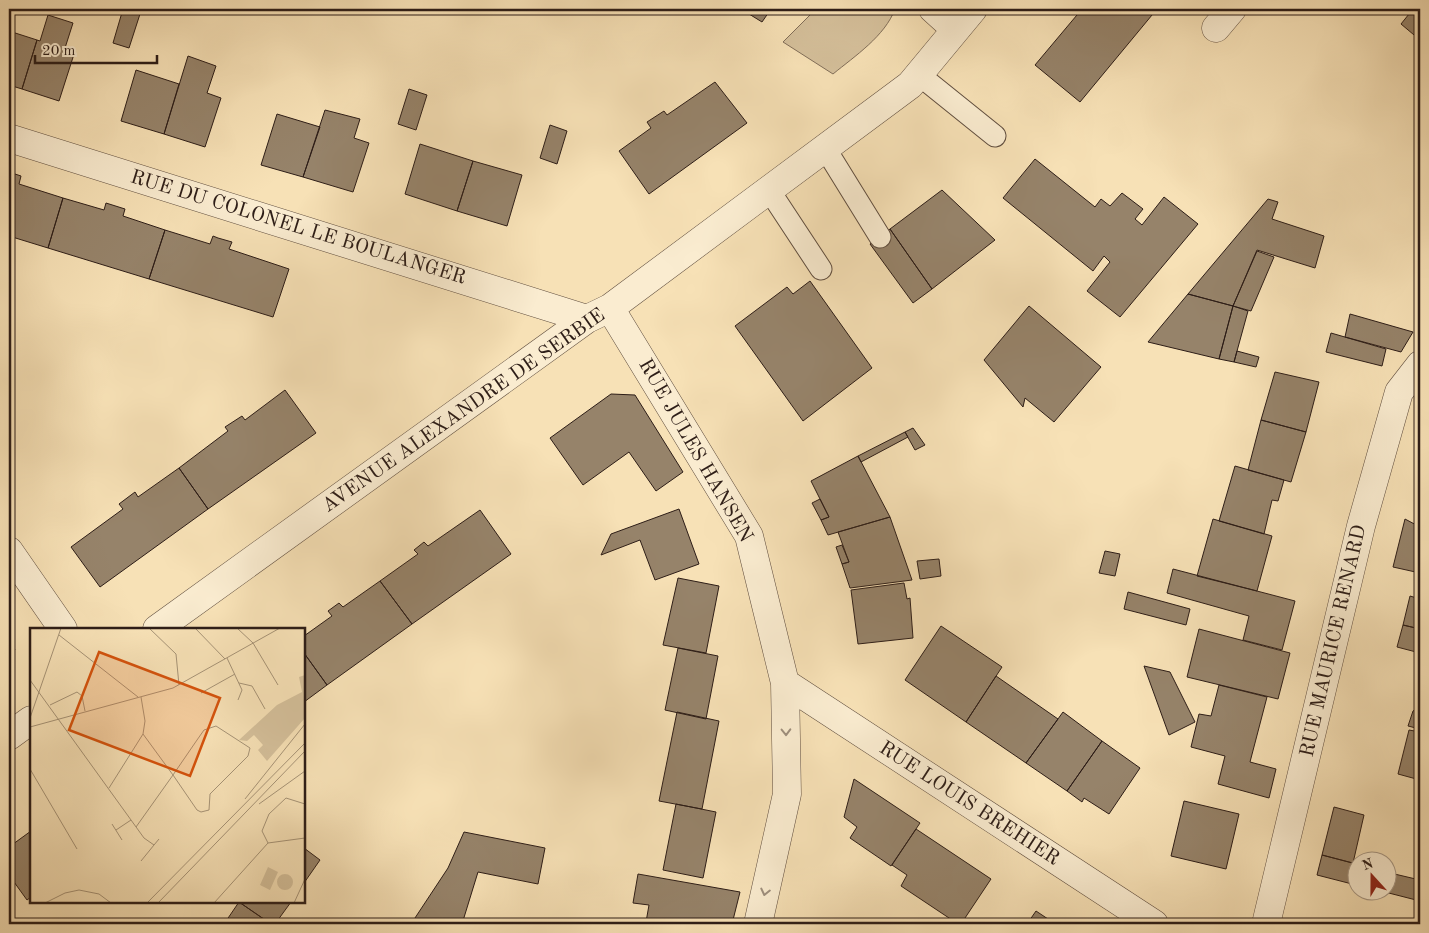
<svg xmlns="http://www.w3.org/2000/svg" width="1429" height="933" font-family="'Old Standard TT',serif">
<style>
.green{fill:#d5c09b;stroke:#816e59}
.building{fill:#96836a;stroke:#2d1d17}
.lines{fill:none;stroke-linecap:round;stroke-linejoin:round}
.lane-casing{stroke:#604e3f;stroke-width:23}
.street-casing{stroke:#604e3f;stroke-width:29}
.lane{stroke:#faecd0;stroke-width:21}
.street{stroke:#faecd0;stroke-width:28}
.oneway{stroke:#9e8f7d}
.labels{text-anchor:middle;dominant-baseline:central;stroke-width:4;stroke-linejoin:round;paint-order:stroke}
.street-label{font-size:20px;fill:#2d1d17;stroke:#faecd0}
.inset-road{fill:none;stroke:#a69376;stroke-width:1}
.view{fill:#d5530d;fill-opacity:0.15;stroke:#d5530d;stroke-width:2.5}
.inset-edge{fill:none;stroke:#2d1d17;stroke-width:2.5}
</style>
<rect width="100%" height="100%" fill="#f7e1b6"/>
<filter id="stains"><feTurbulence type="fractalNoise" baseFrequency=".004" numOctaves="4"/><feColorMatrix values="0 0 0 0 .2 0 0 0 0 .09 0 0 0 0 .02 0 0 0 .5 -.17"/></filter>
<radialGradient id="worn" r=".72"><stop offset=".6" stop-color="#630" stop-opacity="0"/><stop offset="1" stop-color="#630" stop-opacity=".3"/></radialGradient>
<path class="green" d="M814,9H895C885,36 855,56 833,74L783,42L811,14Z"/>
<path class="building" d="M123,9L140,14L129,48L113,43Z
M741,9H771L762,22Z
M1082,9H1157L1080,102L1035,65Z
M1413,9H1420V40L1401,24Z
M48,15L73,23L65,48L75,51L59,101L22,89L37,40L40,41Z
M9,31L37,40L22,89L9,85Z
M188,56L216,66L207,93L221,98L205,147L164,134Z
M136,70L179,84L164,134L121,121Z
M715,82L747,123L649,194L619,151L651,128L647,122L664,111L667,115Z
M409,89L427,95L416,130L398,124Z
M325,110L360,119L354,138L369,143L353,192L303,177Z
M277,114L320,127L303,177L261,165Z
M550,125L567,131L557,164L540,158Z
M420,144L473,161L457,211L405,194Z
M1035,159L1095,207L1101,199L1110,206L1122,193L1143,209L1135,219L1142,225L1164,197L1198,224L1120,317L1087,291L1110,262L1104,256L1093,271L1003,198Z
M473,161L522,175L507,226L457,211Z
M9,172L21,176L19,184L63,198L48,248L9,236Z
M942,190L995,240L932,289L890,229Z
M63,198L104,210L106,203L125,209L123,216L165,230L149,279L48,248Z
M1268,199L1278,202L1272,219L1324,236L1315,268L1257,250L1233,306L1188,294Z
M890,229L932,289L913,303L870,244Z
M165,230L210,244L213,236L218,238L232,242L229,249L289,269L273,317L149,279Z
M1257,251L1274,257L1251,311L1233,306Z
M810,281L872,368L803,421L735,326L787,287L793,294Z
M1188,294L1233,306L1219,359L1148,342Z
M1029,306L1101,367L1054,422L1025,398L1023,407L984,360Z
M1233,306L1248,311L1234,362L1219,359Z
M1350,314L1413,332L1401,352L1345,337Z
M1331,333L1386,349L1382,366L1326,352Z
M1237,351L1259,357L1256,367L1234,362Z
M1275,372L1319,382L1306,432L1261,420Z
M285,390L316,433L208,509L179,468L228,431L225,427L242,416L245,420Z
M611,394L635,395L683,472L656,491L629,452L583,485L550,438Z
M1261,420L1306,432L1291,482L1248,470Z
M913,428L925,445L915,450L905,432Z
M905,432L908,437L861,462L858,456Z
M858,456L890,517L828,535L821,520L829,517L811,481Z
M1235,466L1284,480L1278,501L1272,500L1264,534L1219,521Z
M179,468L208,509L100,587L71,547L123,509L119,504L135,492L138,497Z
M820,499L829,517L821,520L812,503Z
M679,509L699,564L655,580L640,540L601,555L611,534Z
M480,510L511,554L412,624L380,581L418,554L414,550L424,542L428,546Z
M890,517L912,580L850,588L842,564L849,562L838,532Z
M1213,519L1272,536L1257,591L1197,576Z
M1405,519L1420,527V573L1393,567Z
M842,545L849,562L842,564L836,547Z
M1105,551L1120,554L1115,576L1099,573Z
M939,559L941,576L920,579L917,561Z
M1173,569L1295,601L1282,650L1243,640L1249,616L1167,593Z
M678,578L719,586L706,653L663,645Z
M380,581L412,624L327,685L304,653V636L332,616L328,611L339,603L343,607Z
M904,583L907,599L910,598L913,638L858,644L851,590Z
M1128,592L1190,609L1186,625L1124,609Z
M1410,596L1420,599V629L1403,625Z
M1403,625L1420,629V653L1397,647Z
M941,626L1002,667L966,722L905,680Z
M1199,629L1290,653L1278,699L1187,677Z
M9,640L15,650L9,654Z
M678,648L718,656L706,719L665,710Z
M304,653L327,685L304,702Z
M1144,666L1170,672L1195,722L1169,735Z
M996,676L1058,719L1026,763L966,722Z
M1219,685L1267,697L1250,762L1276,769L1269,798L1218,784L1225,756L1191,747L1199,714L1211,716Z
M1420,706V729L1408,726L1413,711Z
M677,712L719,721L702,809L659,801Z
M1063,712L1102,741L1067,791L1026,763Z
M1409,730L1420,732V780L1398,774Z
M1102,741L1140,768L1109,814L1084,798L1082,802L1067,791Z
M854,779L920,823L891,866L850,838L857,827L844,817Z
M1184,801L1239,814L1226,869L1171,856Z
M676,804L716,812L703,878L663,870Z
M1334,807L1364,815L1353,863L1322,855Z
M916,829L991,879L961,924H958L901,886L907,875L892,865Z
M31,831V897L27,900L9,875V847Z
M464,832L545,848L538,884L478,872L462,924H411L448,868Z
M304,848L320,860L304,883Z
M1322,855L1356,864V885L1317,875Z
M1386,872L1420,880V901L1377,890H1386Z
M638,874L740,892L732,924H658L646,922L649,905L633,903Z
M239,902H291L275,924H271Z
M239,902L271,924H224Z
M1036,911L1054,923L1056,924H1027Z
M511,921L525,924H510Z"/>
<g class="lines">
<defs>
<path id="lane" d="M918,74L995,136
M825,148L880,237
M769,190L821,269"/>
<path id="street" d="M933,9L955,29
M1216,28L1232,9
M9,138L587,319
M610,308L749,536L785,683L787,794L758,924
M9,551L63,629
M157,629L587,319L610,308L910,85L973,9
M785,683L1154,924
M9,736L31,720
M1266,924L1361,526L1399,392L1420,365"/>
</defs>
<use href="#lane" class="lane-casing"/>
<use href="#street" class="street-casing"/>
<use href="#lane" class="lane"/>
<use href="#street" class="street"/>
</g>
<defs><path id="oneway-chevron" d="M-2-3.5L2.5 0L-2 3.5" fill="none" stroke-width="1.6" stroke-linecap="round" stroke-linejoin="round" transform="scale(1.25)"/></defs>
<g class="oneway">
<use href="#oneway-chevron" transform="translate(786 732) rotate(89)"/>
<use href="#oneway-chevron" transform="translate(765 892) rotate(103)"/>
</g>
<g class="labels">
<g class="street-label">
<text transform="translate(298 228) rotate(17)">RUE DU COLONEL LE BOULANGER</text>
<text transform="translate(464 411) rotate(-35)">AVENUE ALEXANDRE DE SERBIE</text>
<text transform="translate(695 451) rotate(60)">RUE JULES HANSEN</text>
<text transform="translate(1334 641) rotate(-77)">RUE MAURICE RENARD</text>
<text transform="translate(969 804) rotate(33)">RUE LOUIS BREHIER</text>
</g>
</g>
<g transform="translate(30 628)">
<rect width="275" height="275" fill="#f7e1b6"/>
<path d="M275,47V90L237,133L228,122L233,117L224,107L217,113L209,112L247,77L272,64L269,49ZM238,239L248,244L240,262L230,257ZM247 254a8 8 0 1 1 16 0a8 8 0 1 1-16 0Z" fill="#d5c09b"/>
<path class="inset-road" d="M119,0L146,26L149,57M165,0L195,31M207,0L223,15L248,57M29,7L108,69M197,30L212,62L208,72M0,52L114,210L124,217L129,211M209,55L222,58L235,81M171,65L205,46M20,77L47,64L52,68L55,83M0,90L31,0M0,99L143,60L250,0M0,141L47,221M79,160L113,106L115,93L111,69M215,171L275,96M229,176L275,143M82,196L92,212M106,199L143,147L167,112L174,102L186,98L220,120L218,128L180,166L179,182L171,184L167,182L143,147L113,106M86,202L101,192M238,215L232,203L239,186L256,170L275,176M111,233L124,217M15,275L35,265L49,262L69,266L81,275M117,275L275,115M128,275L275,123M184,275L238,215L275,210M264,275L275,251"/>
<path class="view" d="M69,24L190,70L160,148L39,102Z"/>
<rect width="275" height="275" class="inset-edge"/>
</g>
<rect width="1429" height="933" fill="none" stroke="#f7e1b6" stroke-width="30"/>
<rect x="10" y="10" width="1409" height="913" fill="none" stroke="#2d1d17" stroke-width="2.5"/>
<rect x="15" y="15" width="1399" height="903" fill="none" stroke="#2d1d17"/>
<g transform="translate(1372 876) rotate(339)"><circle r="24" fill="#faecd0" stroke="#a89986"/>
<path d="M0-4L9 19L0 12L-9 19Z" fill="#8f2418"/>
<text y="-8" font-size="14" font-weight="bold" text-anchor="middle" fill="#2d1d17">N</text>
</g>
<path d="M35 55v8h122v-8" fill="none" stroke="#2d1d17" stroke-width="2.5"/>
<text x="42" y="55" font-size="15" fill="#2d1d17" stroke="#faecd0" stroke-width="4" paint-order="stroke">20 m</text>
<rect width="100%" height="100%" filter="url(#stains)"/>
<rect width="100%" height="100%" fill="url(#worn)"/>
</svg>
